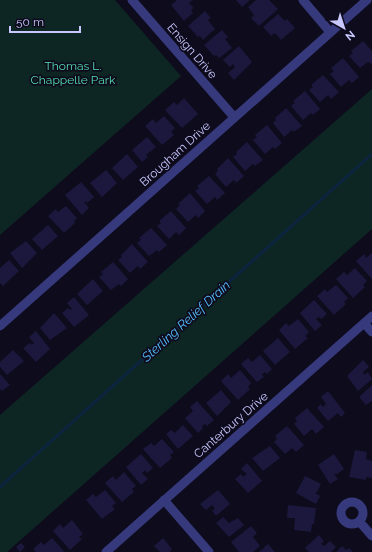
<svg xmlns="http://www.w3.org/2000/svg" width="372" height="552" font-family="Raleway,sans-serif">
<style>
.green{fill:#0e2623}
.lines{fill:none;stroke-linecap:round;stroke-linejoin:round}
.stream{stroke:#0c243f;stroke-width:3}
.building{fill:#1c183d}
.minor{stroke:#36397b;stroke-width:9}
.labels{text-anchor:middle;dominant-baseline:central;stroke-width:3.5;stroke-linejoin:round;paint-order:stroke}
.street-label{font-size:12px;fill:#c8c7fe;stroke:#0d0b1c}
.park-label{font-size:12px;fill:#55dcaf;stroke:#0d0b1c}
.water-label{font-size:13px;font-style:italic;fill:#56bdfd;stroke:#0d0b1c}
</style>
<rect width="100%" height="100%" fill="#0d0b1c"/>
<path class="green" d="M0,0H115L181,76L0,235Z
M372,89V229L7,552H0V415Z"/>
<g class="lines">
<path class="stream" d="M0,487L372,154"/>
</g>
<path class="building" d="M177,0H193L189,3L194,8L191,10L193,13L184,21L171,5Z
M236,0H250L242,7Z
M256,0H269L278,9L259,26L251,18L254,15L248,7Z
M205,11L211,18L208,20L215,29L203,40L200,36L198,37L188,26Z
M278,14L285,21L287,19L295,28L281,40L275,33L271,36L263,27Z
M222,30L228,37L225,39L232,48L219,58L216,55L214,56L204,45Z
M363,41L372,51V64L368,62L360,68L349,56L353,53L351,51Z
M239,46L252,62L234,80L228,73L235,67L233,64L230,67L223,60Z
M343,58L359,77L352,83L349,80L341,87L330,74L334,71L331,68Z
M323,75L339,92L331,99L328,95L320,102L309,90L313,87L311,85Z
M305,91L320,109L313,115L311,113L303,120L291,106L295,103L293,101Z
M184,98L198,114L182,128L165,110L174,102L177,105Z
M286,108L302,126L294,132L292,130L284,137L273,123L276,120L275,118Z
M164,116L175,128L171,132L174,135L162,145L145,126L153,119L156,123Z
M267,125L282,143L275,149L273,147L265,154L253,140L257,137L255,135Z
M147,137L156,147L146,155L148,157L142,162L132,150Z
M247,142L263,160L255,166L253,164L245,171L233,157L237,154L236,152Z
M127,154L138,167L123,180L112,168Z
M228,158L244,176L236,183L234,180L226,187L215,174L218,171L217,169Z
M106,170L117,183L102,197L90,183Z
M209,176L225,193L217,200L215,197L207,204L195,191L199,188L197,186Z
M81,182L94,197L87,203L86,201L84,202L89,208L82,215L65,195Z
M190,193L205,211L198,218L196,215L188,222L176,209L180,205L178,204Z
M66,206L77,218L74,221L75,223L64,233L48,216L56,209L58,212Z
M171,211L186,228L179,235L176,232L169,239L157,226L161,223L159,221Z
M48,225L58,236L42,250L32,239Z
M151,228L167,245L159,252L157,250L149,256L137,243L141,240L139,238Z
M26,241L37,253L22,268L10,253Z
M132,244L148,262L140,269L138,266L130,273L118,260L122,257L121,255Z
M372,253V279L356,261L364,254L366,258Z
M9,260L19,271L3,286L0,283V268Z
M113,262L128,279L121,286L119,284L111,290L99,277L103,274L101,272Z
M355,268L367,281L363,285L365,287L353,298L336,279L344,272L347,275Z
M93,279L103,291L87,305L77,294Z
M336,285L348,298L344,302L346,304L334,315L317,296L325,289L327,292Z
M74,297L89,315L74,327L62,313L68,308L70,310L72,309L67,303Z
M314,300L327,314L321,319L319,317L316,319L322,325L315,331L300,313Z
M54,313L67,328L50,340L40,328Z
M298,319L309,332L305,336L308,338L295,349L279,330L286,323L289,326Z
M36,331L50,349L36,362L23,348L30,343L32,345L34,343L29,337Z
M278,338L290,352L275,365L263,351Z
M13,350L24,361L7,375L0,367V362Z
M260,355L272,369L267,374L265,372L262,374L264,377L257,382L241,364L248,358L252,362Z
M363,360L369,367L363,372L365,375L368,372L372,379L358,391L347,376Z
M240,370L251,383L248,387L250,389L238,400L221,381L228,374L231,378Z
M0,374L10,385L2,391L0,389Z
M372,385V401L366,405L359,397Z
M221,390L231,402L217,416L206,403Z
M328,391L345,413L341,417L338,413L328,421L317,408L321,404L323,407L326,404L321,397Z
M197,401L214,420L207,426L205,424L202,426L203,428L198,433L185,418L193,411L190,407Z
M307,408L324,427L316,434L312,429L304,436L294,424L297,421L295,418Z
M183,425L193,436L178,449L166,434L171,430L175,433Z
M287,426L304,445L296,452L292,448L285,454L274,442L277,439L275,436Z
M162,439L174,452L170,455L172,458L160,468L143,449L151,443L154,446Z
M270,446L280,458L263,471L252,458Z
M355,450L367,452L366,459L372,461V478L366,477V480L349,477Z
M141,454L153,468L147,473L145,470L142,473L148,479L141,485L126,467Z
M334,454L344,469L337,474H334L338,479L330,484L318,465Z
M247,463L262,481L248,493L235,479L241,474L243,477L247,474L241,469Z
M124,472L136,486L132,489L134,492L122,502L105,483L113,476L116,480Z
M305,476L321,484L317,492L315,493L320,496L316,504L296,493Z
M105,490L116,503L112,506L115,509L102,519L86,500L93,494L96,497Z
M218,490L230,504L216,516L212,511L215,508L212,505L206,510L200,504Z
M288,505L316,508L314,524H312L311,532L294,530L295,518H287Z
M223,517L229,523L238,518L244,525L229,537L216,523Z
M72,520L83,534L79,537L82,539L70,550L53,531L60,524L63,528Z
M251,526L257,533L253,537L260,546L253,552H239L231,542Z
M319,535L324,541L321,544L324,546L330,541L336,547L331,552H309L305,548Z
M52,538L64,551L63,552H36L33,549L41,542L44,545Z
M163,538L172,549L170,551L171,552H160L154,546Z
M21,543L25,547L20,552L16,547Z
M268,544L275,552H259Z
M342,546L346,550L349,548L353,552H336Z"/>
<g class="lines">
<path class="minor" d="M132,0L234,117
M303,0L330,32
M364,323L372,332
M0,326L367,0
M164,500L209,552
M341 513a11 11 0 1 1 22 0a11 11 0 1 1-22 0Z
M359,521L372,536
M106,552L372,316"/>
</g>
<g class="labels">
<g class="street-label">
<text transform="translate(192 51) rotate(49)">Ensign Drive</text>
<text transform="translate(175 154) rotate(-42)">Brougham Drive</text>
<text transform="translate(231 425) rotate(-41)">Canterbury Drive</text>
</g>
<g class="park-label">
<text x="73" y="66">Thomas L.<tspan x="73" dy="14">Chappelle Park</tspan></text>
</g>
<g class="water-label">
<text transform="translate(186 321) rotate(-42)">Sterling Relief Drain</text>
</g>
</g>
<g transform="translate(344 28) rotate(141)" stroke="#0d0b1c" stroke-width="3" paint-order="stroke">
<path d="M0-3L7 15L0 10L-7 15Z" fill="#c8c7fe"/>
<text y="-6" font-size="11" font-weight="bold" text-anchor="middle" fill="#c8c7fe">N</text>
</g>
<path d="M10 26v6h70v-6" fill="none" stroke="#c8c7fe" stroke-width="2"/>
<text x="16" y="26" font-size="12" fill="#c8c7fe" stroke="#0d0b1c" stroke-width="3" paint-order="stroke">50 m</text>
</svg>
